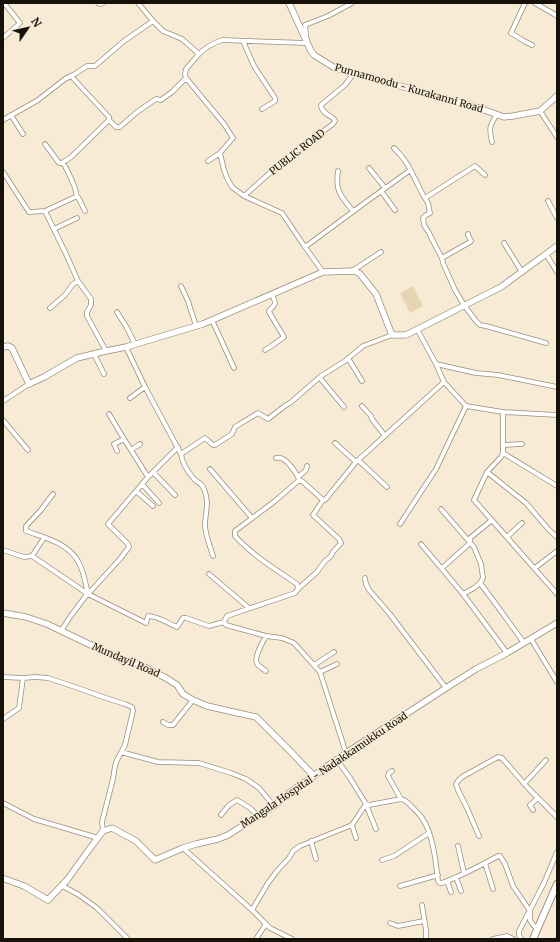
<svg xmlns="http://www.w3.org/2000/svg" width="560" height="942" font-family="Merriweather,serif">
<style>
.green{fill:#e7d4b3}
.lines{fill:none;stroke-linecap:round;stroke-linejoin:round}
.minor-casing{stroke:#998e7a;stroke-width:5.5}
.secondary-casing{stroke:#998e7a;stroke-width:7}
.primary-casing{stroke:#998e7a;stroke-width:8}
.minor{stroke:#fff;stroke-width:4}
.secondary{stroke:#fff;stroke-width:5.5}
.primary{stroke:#fff;stroke-width:6}
.rail-casing{stroke:#585145;stroke-width:2.5}
.rail{stroke:#f7ebd6;stroke-width:1;stroke-dasharray:3;stroke-linecap:butt}
.labels{text-anchor:middle;dominant-baseline:central;stroke-width:3;stroke-linejoin:round;paint-order:stroke}
.street-label{font-size:10px;fill:#16120a;stroke:#f7ebd6}
</style>
<rect width="100%" height="100%" fill="#f7ebd6"/>
<path class="green" d="M413,286L423,306L410,313L400,293Z"/>
<g class="lines">
<defs>
<path id="minor" d="M98,3L100,4L103,3
M138,3L153,21L163,31L182,39L199,54C206,47 213,43 222,40L307,43L305,25L328,16L352,3
M525,3L511,33L524,41L532,45
M535,3L554,14L557,16
M3,38L20,23L4,3
M243,41L254,66L275,98V101L262,109
M199,54L186,69L185,74L186,78L224,124L233,138L220,153L224,170L227,178L232,187L244,196L282,213L305,247L323,272
M540,111L557,137
M11,115L23,134
M3,120L38,100L65,79L75,74L87,66H95L124,41L153,21
M109,120L116,127H120L137,112L156,99L161,100L172,92L186,78
M492,142C489,128 489,127 497,114
M45,144L59,163H62L71,157L109,120V117L71,76
M394,148C401,155 407,162 411,171
M208,161L220,153
M63,162C68,173 76,185 77,197
M369,168L385,188
M338,171C335,192 341,196 353,211
M3,172L29,212L45,211L66,254L78,281L91,299V305L87,312V316L106,351
M381,191L395,210
M244,196L289,156L333,124L335,121L334,119C329,115 321,112 321,105L345,85L354,73
M425,198L475,166L485,175
M548,201L557,218
M45,211L75,197H78L85,211
M54,229L77,218
M504,243L522,272
M305,247L366,202L409,171H411L423,195L428,203L430,213L426,215L423,218L424,225L429,233L436,247L442,258L443,263L455,290L464,305L476,321L480,325L486,326L546,343
M546,254L557,272
M442,258L470,242L471,241L468,235V234
M352,271L381,252
M181,286L188,301L196,326
M50,308L65,295L73,284L78,281
M117,312L127,328L135,344
M212,320L234,368
M417,329L436,364L444,382L466,406L503,412V453L501,457L487,472L474,500L557,594
M126,347L145,387L181,454C182,462 188,472 194,479C198,483 202,483 204,489C210,503 205,512 205,526C206,537 210,546 213,556
M265,350L270,347L284,337L269,312V311C277,302 276,305 272,294
M94,354L104,374
M348,358L362,381
M436,364L476,373L498,375L557,387
M320,378L344,407
M130,398L145,387
M3,401L29,384
M362,406L371,416L372,419L385,436
M503,412L557,415
M109,414L124,439L148,477
M3,420L28,450
M335,443L356,462
M503,445L522,444
M131,450L140,444
M117,451L114,444L124,439
M503,453L557,486
M181,454L205,438L213,445H215L232,434L235,427L258,413L268,419L286,405L290,403L321,376L345,361L363,346L392,335
M276,458C279,458 280,457 283,459C289,462 297,474 300,481
M358,460L387,487
M210,469L252,518
M153,472L175,495
M487,472L526,503L549,530L557,537
M298,477L306,470L307,466
M142,484L159,503
M136,491L153,506
M53,494L41,510L26,526V531C45,538 69,543 79,563C84,572 85,583 88,593
M441,509L474,547L481,564L483,578L480,583
M400,524L436,469L466,406
M507,537L522,523
M421,544L463,594L474,588L480,583L498,607L524,643
M3,550L24,557L32,556L88,594L146,623L148,616C158,616 167,623 177,627L183,618H186L209,626L224,622L226,625L266,636L282,638L294,643L320,672L346,753
M32,556L44,538
M442,568L470,543V538L492,520
M535,568L557,551
M209,574L249,608
M365,578L366,584L369,590L389,613L446,688
M298,589L317,572L325,561L331,556L333,552L341,543L339,539L313,515L323,500
M88,594L120,559L129,547L128,544L108,524L148,477L178,447
M463,594L507,653
M224,622L227,616L295,593L298,589L297,584C275,569 252,555 235,536V531L275,501L298,481H302L322,499L323,500H325L356,462L444,382
M61,631L70,617L88,593
M531,639L557,682
M314,665L334,652
M266,671C263,669 260,667 258,665C252,659 263,642 266,636
M320,672L337,664
M3,677L23,678L35,677L48,678L75,687L106,698L125,704L132,707L133,711L125,745L117,760L115,766L113,779L102,822L103,831
M3,719L19,708L23,678
M163,722L168,725H173L193,700
M121,752L158,762L199,763L231,773L246,779L259,788L274,806
M337,760L350,778L366,804L369,805L401,799C406,800 408,803 411,806C415,810 419,813 422,818C433,833 436,863 438,881L440,883H442C461,876 480,866 498,856H500L505,864L513,886L530,911V920L533,925L537,928
M392,771L389,773L388,776L401,799
M524,784L546,760
M3,803L34,819L98,838
M366,804L367,807L376,829
M533,810L530,805L538,798
M221,815L229,805L237,800L250,808L258,816
M352,825L356,838
M479,836L467,808L458,790L456,784L458,781L462,777L498,757L502,758L528,788L557,817
M311,841L316,859
M458,846L464,873
M183,848L252,910L266,924L256,939
M382,860L394,856L429,833
M485,863L493,889
M456,877L461,891
M447,881L451,892
M61,885L79,895L97,908L128,939
M400,886L438,875
M422,905L426,930V939
M252,910L268,883L277,871L289,858L293,851L300,846L352,825L366,804
M390,923L398,926L424,921
M266,924L270,928L292,939
M493,939L507,936L513,939
M521,939L519,935V931L544,883L557,852"/>
<path id="secondary" d="M289,3L311,51L314,55L335,68L476,107L504,117L513,116L540,111L557,96
M3,347L8,346L12,348L29,384L44,377L77,358L106,351L126,347L203,324L323,272L352,271L357,272L360,274L376,294L392,335H406L501,287L557,246
M3,613L26,617L47,624L122,660L134,662L166,678L177,685L183,694L193,700L207,706L256,717L291,752L314,776
M3,879H5L24,886L48,900L67,880L88,851L103,831L112,828L136,841L155,860L183,848L196,844L218,839L228,835L274,806L289,793L346,753L446,688L476,669L507,653L557,623"/>
<path id="primary" d="M533,939L557,884"/>
</defs>
<use href="#minor" class="minor-casing"/>
<use href="#secondary" class="secondary-casing"/>
<use href="#primary" class="primary-casing"/>
<use href="#minor" class="minor"/>
<use href="#secondary" class="secondary"/>
<use href="#primary" class="primary"/>
<defs>
<path id="rail" d="M556,939L557,938"/>
</defs>
<use href="#rail" class="rail-casing"/>
<use href="#rail" class="rail"/>
</g>
<g class="labels">
<g class="street-label">
<text transform="translate(409 88) rotate(16)">Punnamoodu - Kurakanni Road</text>
<text transform="translate(297 152) rotate(-38)">PUBLIC ROAD</text>
<text transform="translate(126 660) rotate(23)">Mundayil Road</text>
<text transform="translate(324 770) rotate(-34)">Mangala Hospital - Nadakkamukku Road</text>
</g>
</g>
<rect width="560" height="942" fill="none" stroke="#16120a" stroke-width="8"/>
<g transform="translate(28 28) rotate(56)" stroke="#f7ebd6" stroke-width="3" paint-order="stroke">
<path d="M0-3L7 15L0 10L-7 15Z" fill="#16120a"/>
<text y="-6" font-size="11" font-weight="bold" text-anchor="middle" fill="#16120a">N</text>
</g>
</svg>
